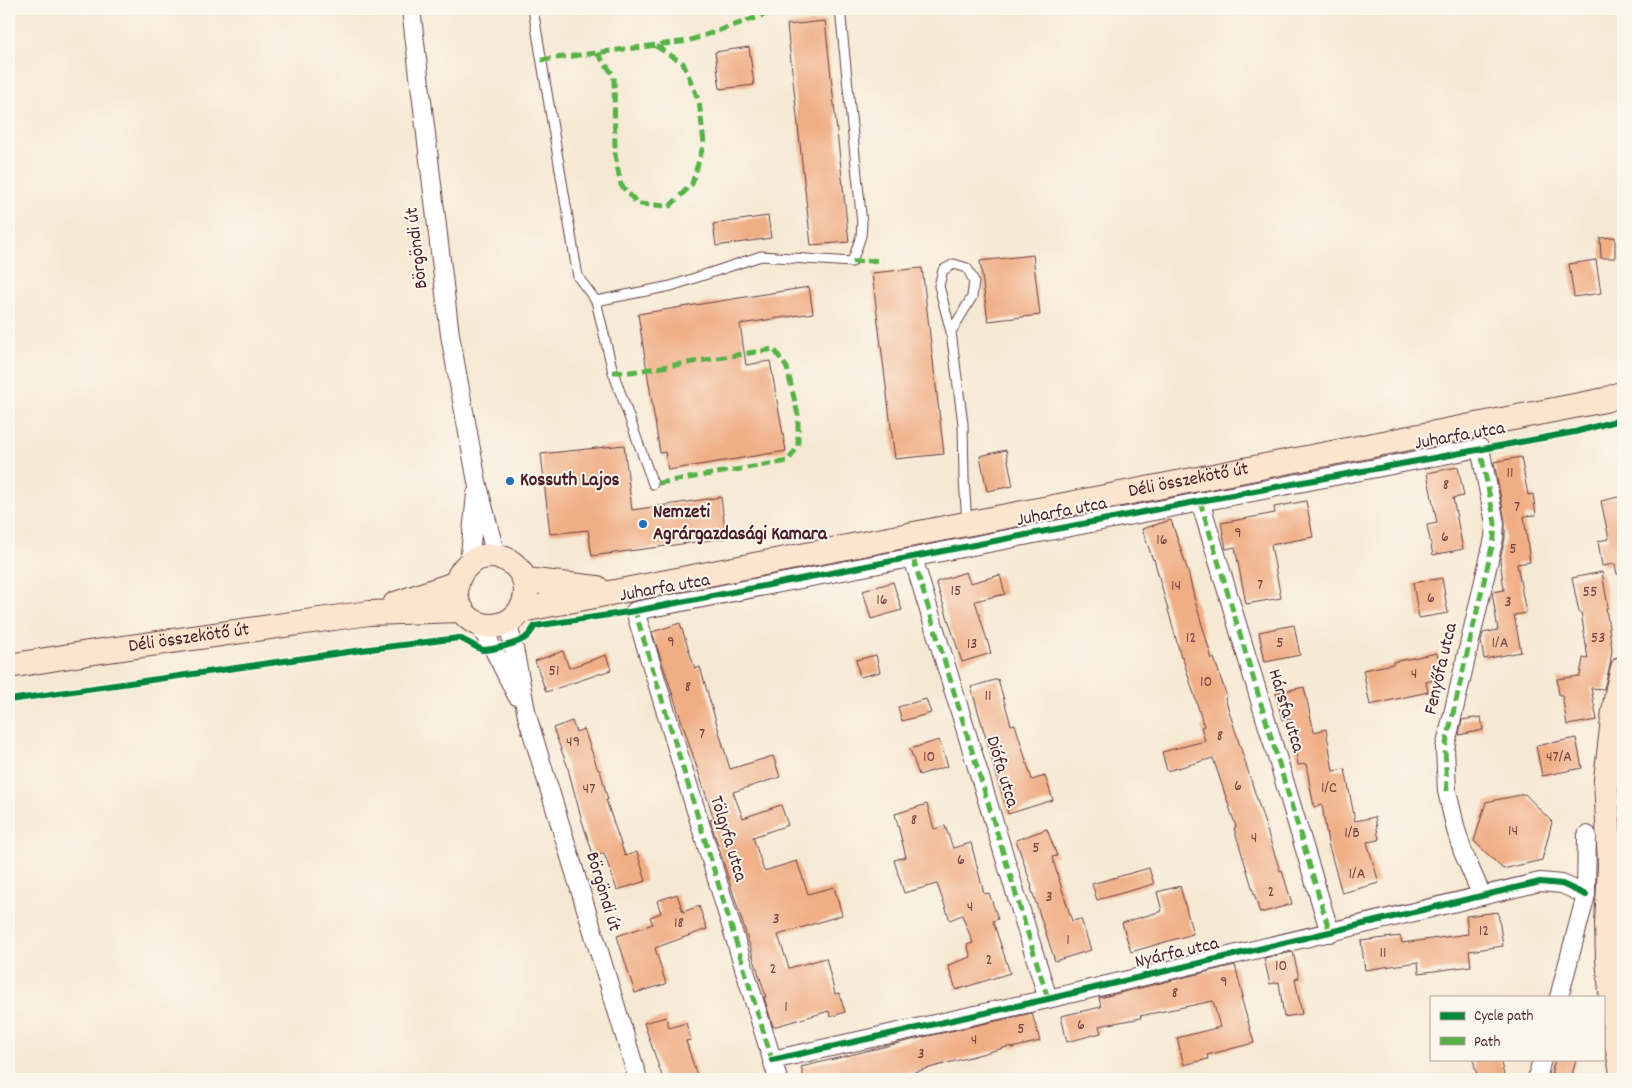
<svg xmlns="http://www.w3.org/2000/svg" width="1632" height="1088" font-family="Dekko,sans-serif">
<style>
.building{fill:#f0ae85}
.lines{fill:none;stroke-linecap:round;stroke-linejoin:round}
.lane-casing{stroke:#643d44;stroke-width:11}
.street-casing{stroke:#643d44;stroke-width:20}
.secondary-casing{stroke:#643d44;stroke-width:26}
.lane{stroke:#fff;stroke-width:9}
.street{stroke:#fff;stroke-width:18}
.secondary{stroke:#fce5cf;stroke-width:24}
.quiet{stroke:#57b146;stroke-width:5;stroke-dasharray:10 5;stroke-linecap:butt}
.cycleway-casing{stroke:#fbf7ec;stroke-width:9}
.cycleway{stroke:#00873e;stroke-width:6}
.poi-dot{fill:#1f6fb2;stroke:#fbf7ec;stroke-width:2}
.labels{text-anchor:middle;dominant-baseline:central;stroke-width:4;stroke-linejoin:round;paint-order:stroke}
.number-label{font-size:16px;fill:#744342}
.street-label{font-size:19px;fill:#4a1f2b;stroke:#fbf7ec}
.poi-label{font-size:19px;font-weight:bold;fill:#4a1f2b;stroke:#fbf7ec;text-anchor:start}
</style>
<rect width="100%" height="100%" fill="#fbf7ec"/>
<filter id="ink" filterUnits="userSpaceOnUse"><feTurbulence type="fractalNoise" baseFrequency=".02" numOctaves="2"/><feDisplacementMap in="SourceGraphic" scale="10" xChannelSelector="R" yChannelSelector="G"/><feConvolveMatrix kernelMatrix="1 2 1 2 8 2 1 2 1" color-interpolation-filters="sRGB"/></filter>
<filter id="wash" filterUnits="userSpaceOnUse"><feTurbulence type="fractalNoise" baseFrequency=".0096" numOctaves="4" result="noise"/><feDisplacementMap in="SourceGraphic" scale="20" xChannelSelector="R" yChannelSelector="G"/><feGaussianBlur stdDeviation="1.12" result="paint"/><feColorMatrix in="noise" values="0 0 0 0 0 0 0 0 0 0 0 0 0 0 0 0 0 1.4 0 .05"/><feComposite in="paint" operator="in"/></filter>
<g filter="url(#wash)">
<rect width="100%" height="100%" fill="#f6e9d4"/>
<g id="blocks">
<path class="building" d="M825,21L849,242L811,245L787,25Z
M749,47L754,85L720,89L715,52Z
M768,216L771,238L716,246L713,224Z
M1615,237V258H1601L1600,238Z
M1033,255L1040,315L988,321L980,261Z
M1596,260L1601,293L1574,297L1569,264Z
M922,268L944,454L895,459L872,273Z
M809,287L813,313L740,324L746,365L770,361L786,451L668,470L665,452L660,453L638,314Z
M624,445L632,510L721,497L726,538L592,556L588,530L550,534L541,454Z
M1006,450L1013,486L987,491L980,456Z
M1521,457L1528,495L1533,494L1536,515L1524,516L1530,562L1517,564L1526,613L1514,615L1521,652L1484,659L1481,641L1483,633L1498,630L1492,592L1504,590L1500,559L1505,539V521L1494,462Z
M1458,467L1464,496L1453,498L1463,549L1433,555L1427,525L1437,523L1427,473Z
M1623,496V573L1617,574L1615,564L1602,566L1598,541L1609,539L1601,501Z
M1306,501L1313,537L1271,545L1281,598L1246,604L1235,547L1226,549L1221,523L1275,513L1274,507Z
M1171,520L1188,571L1194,597L1212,659L1214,658L1227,697L1225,698L1240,746L1280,871L1282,870L1292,904L1260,913L1234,828L1236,827L1213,758L1167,771L1162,752L1205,741L1201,727L1204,726L1182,656L1181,657L1154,559L1153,560L1142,529Z
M966,572L970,583L1000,575L1005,594L975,601L991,653L962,662L936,582Z
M1602,572L1608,607L1606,608L1612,649L1610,665L1604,689L1591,688L1597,720L1567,725L1562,695H1559L1557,679L1580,676L1583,658L1588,659L1581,612H1579L1572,578Z
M1442,578L1448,613L1419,618L1413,583Z
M893,582L902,610L871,619L863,591Z
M680,623L695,669L700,667L730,769L773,756L780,777L733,792L743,818L781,805L788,825L753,837L764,871L797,861L808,894L834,887L842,915L778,935L789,968L826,958L835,994L839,993L845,1012L830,1017L829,1011L773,1027L764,997H766L710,820L714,819L652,632Z
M1294,625L1300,655L1265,662L1259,632Z
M563,651L569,668L606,655L611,670L546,692L535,661Z
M1437,653L1440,668L1432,669L1434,680L1426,682L1428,692L1370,705L1363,670L1393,664V662Z
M876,655L880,672L860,677L856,660Z
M998,679L1011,725L1015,724L1032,780L1045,776L1053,800L1008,814L971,687Z
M1304,687L1314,732L1326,729L1333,771L1345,769L1355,821L1375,817L1379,840L1367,842L1379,883L1342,893L1328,843L1322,805L1314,807L1306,764L1298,765L1291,719L1282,720L1276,693Z
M926,699L931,713L902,721L898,707Z
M1481,717L1483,730L1459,735L1462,720Z
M572,721L576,732L584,729L598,770H600L608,800H606L625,856L637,852L646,881L617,890L604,853L594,857L582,821L567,765L553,728Z
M1576,738L1582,768L1542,776L1536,746Z
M939,740L948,766L919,775L910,749Z
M1525,794L1552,822L1542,860L1503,869L1474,841L1486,802Z
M927,804L934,829L945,826L953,848L971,843L984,894L989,893L998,919L993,921L1010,973L956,990L948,965L971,957L967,945L973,943L962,915L950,920L937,884L904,893L894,860L906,857L895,814Z
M1047,829L1057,856L1052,857L1072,921L1081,919L1091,950L1055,961L1031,888L1032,887L1016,840Z
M1149,868L1154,884L1097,900L1092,884Z
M1180,886L1193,934L1131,952L1122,923L1162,911L1157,892Z
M677,894L683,912L699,906L707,929L655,948L666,984L635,993L617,936L653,924L650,917L661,913L657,901Z
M1498,912L1503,946L1469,951L1471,966L1419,973L1418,962L1365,970L1361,941L1400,936L1402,943L1468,934L1466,916Z
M1293,952L1299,978L1295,979L1302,1014L1284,1017L1279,982L1270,984L1264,958Z
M1235,965L1243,997H1241L1254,1043L1207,1055L1208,1059L1184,1065L1177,1038L1220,1027L1213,1001L1140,1016L1141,1018L1099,1026L1101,1033L1067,1042L1061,1016L1101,1007L1099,998Z
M1032,1013L1040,1041L1012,1048L1011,1046L911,1073L910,1072L878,1079H804L801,1067L924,1037Z
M666,1017L669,1028L686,1023L691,1040L686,1041L698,1079H663L644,1023Z
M1473,1059H1500L1505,1079H1478Z
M1555,1059H1576L1571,1079H1550Z"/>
</g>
</g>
<g filter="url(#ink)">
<use href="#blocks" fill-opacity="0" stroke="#643d44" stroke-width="1"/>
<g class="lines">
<defs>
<path id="lane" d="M533,9L578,277L596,301L613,372L653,484
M596,301L671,286L761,256L852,262L861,236L862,224L840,9
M951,332L972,297L974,281L967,268L954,264L943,270L939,286L951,332L963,424L964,479L967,523"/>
<path id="street" d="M411,9L450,335L477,482L496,556
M1200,501L1330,933
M913,558L1048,999
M469,564L476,494
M507,623L513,643L527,716L638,1079
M478,624L493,648L517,696
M1559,997L1586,895L1587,835
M772,1060L1048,999L1540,882L1562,884L1586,895
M778,1079L635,611L1480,448L1495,523L1494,538L1445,748L1447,791L1456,830L1463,852L1482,896
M1537,1079L1542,1059"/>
<g id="secondary">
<circle cx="491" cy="591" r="35"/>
<path d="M525,580L597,588"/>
<path d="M395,604L457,583"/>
<path id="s1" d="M522,610L1605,400L1623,393"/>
<path id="s2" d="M9,666L88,653L369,613L462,610"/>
<path d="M1623,1079L1615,1033L1608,959L1607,924L1610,865L1606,779L1614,711L1618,688L1623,668"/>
</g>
</defs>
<use href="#lane" class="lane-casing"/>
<use href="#street" class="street-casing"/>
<use href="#secondary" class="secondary-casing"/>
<use href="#lane" class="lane"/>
<use href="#street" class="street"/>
<use href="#secondary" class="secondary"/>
<path class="quiet" d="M597,53L614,76L615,155L621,185L638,204L670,206L692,184L704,143L699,101L683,63L654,45
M541,60L688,41L781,9
M852,262L882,260
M613,372H631L774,349L787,368L798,415V446L788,461L653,484
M1200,501L1330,933
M913,558L1048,999
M638,610L635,611L772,1060L777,1059
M1447,791L1445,748L1494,538L1495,523L1480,448L1478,449"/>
<defs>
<path id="cycleway" d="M9,700L362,650L459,638C465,640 479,649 483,650C492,650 519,643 525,638C529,636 532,630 535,626L635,611L1200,501L1575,432L1623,419
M772,1060L1048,999L1540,882L1562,884L1586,895"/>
</defs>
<use href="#cycleway" class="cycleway-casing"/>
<use href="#cycleway" class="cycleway"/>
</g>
</g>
<g class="poi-dot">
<circle cx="510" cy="481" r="5"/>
<circle cx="643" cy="524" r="5"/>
</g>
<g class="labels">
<g class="number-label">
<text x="1510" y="473">11</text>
<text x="1446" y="485">8</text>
<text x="1517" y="507">7</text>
<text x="1238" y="533">9</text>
<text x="1445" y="537">6</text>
<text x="1162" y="540">16</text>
<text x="1513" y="549">5</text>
<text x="1260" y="585">7</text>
<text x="1176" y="586">14</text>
<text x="956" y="591">15</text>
<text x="1590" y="592">55</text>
<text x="1431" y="598">6</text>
<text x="882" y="600">16</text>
<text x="1508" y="602">3</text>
<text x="1191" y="638">12</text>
<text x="1598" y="638">53</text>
<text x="671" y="642">9</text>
<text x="1280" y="643">5</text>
<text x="1500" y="643">1/A</text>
<text x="972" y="644">13</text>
<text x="554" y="671">51</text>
<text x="1414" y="674">4</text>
<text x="1206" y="682">10</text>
<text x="688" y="687">8</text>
<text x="988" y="696">11</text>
<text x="702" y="734">7</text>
<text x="1220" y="736">8</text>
<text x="573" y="742">49</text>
<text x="929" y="757">10</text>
<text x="1559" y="757">47/A</text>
<text x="1238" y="786">6</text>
<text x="1329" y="788">1/C</text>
<text x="589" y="789">47</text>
<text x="914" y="820">8</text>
<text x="1513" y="831">14</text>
<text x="1352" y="833">1/B</text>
<text x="1254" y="838">4</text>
<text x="1036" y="848">5</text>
<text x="961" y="860">6</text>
<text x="1357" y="874">1/A</text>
<text x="1271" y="892">2</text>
<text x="1049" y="897">3</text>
<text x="970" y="907">4</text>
<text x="776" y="919">3</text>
<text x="679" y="923">18</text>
<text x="1484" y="931">12</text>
<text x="1068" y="940">1</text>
<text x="1383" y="953">11</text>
<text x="989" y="960">2</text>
<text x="1281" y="966">10</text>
<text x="773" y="969">2</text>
<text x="1224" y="982">9</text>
<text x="1175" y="993">8</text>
<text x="786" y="1007">1</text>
<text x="1081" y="1025">6</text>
<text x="1021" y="1029">5</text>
<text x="974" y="1040">4</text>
<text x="921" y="1054">3</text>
</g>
<g class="street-label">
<text transform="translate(418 248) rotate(-97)">Börgöndi út</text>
<text transform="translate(1460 437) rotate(-10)">Juharfa utca</text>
<text stroke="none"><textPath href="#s1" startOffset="679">Déli összekötő út</textPath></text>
<text transform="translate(1062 513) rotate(-11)">Juharfa utca</text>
<text transform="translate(665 589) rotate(-10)">Juharfa utca</text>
<text stroke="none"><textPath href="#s2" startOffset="182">Déli összekötő út</textPath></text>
<text transform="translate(1442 669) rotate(-77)">Fenyőfa utca</text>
<text transform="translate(1285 711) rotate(73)">Hársfa utca</text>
<text transform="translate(1001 772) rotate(73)">Diófa utca</text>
<text transform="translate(727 839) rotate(73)">Tölgyfa utca</text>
<text transform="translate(602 892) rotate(73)">Börgöndi út</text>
<text transform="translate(1177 954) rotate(-13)">Nyárfa utca</text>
</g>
<g class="poi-label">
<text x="520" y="481">Kossuth Lajos</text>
<text x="653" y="513">Nemzeti<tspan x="653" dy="22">Agrárgazdasági Kamara</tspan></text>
</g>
</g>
<rect width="1632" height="1088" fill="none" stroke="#fbf7ec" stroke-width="30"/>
<rect x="1430" y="996" width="175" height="65" fill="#fbf7ec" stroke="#b4a19f"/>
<rect x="1440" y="1012" width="25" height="8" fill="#00873e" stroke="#b4a19f"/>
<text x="1474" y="1020" font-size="15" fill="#4a1f2b">Cycle path</text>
<rect x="1440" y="1037" width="25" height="8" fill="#57b146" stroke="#b4a19f"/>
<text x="1474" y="1046" font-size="15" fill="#4a1f2b">Path</text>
</svg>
